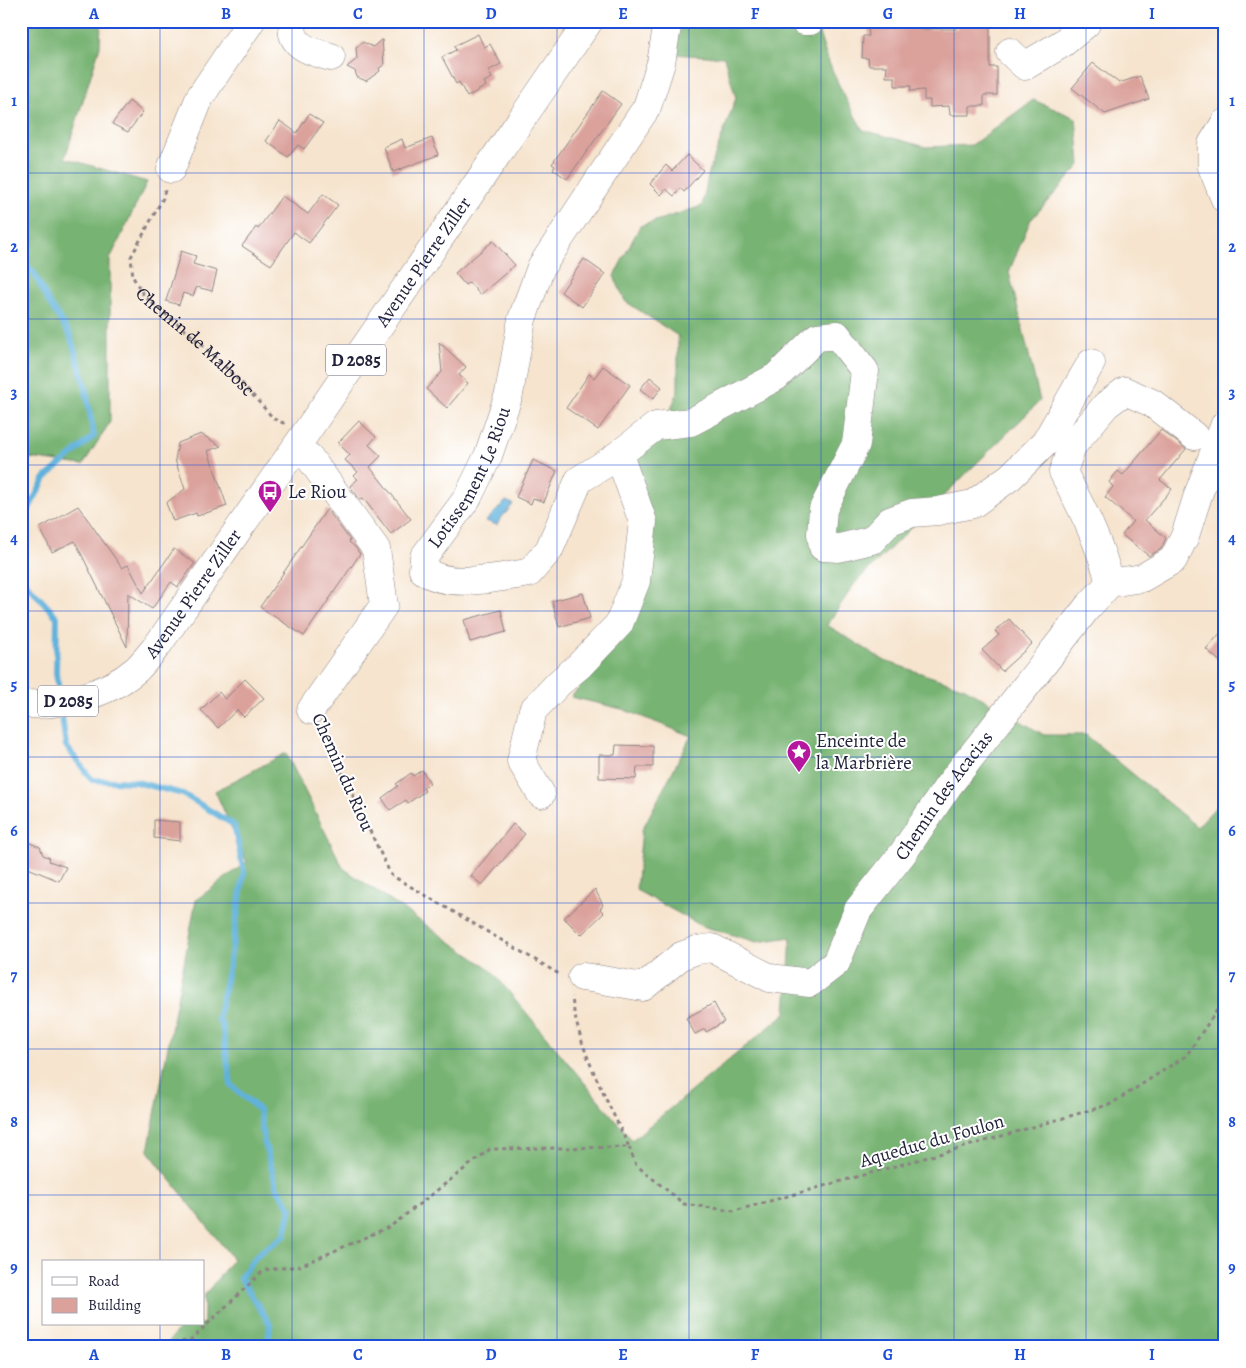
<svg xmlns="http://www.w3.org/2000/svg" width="1246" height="1368" font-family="Alegreya,serif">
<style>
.forest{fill:#77b372;stroke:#4c6a56}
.water{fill:#61b2dc;stroke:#426a8c}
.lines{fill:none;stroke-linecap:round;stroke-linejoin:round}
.stream{stroke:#61b2dc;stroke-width:6}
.building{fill:#dba29c}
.minor-casing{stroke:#8c8384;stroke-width:29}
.major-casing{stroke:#8c8384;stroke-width:29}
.path{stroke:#8c8384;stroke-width:3;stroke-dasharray:4 4;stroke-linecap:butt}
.minor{stroke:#fff;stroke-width:28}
.major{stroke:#fff;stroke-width:28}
.grid{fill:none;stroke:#1d4ed8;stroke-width:1;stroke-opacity:0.55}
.labels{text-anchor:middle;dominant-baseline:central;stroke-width:4;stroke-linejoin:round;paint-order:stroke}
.shield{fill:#fff;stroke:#646476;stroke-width:1}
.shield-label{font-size:18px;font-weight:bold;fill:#22223b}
.street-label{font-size:19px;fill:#22223b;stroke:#fff}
.poi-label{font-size:19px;fill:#22223b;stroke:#fff;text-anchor:start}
.neatline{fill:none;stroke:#1d4ed8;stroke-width:2}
.grid-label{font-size:16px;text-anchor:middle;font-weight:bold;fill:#1d4ed8}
</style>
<rect width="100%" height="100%" fill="#fff"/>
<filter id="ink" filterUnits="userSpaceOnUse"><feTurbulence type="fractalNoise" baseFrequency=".02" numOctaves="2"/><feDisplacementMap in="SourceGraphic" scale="10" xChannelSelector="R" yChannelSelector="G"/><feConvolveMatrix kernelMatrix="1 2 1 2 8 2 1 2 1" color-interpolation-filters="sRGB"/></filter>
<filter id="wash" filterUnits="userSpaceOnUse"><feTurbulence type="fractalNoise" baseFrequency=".0096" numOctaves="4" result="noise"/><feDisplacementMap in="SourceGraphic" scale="20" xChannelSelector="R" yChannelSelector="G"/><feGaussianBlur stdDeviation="1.12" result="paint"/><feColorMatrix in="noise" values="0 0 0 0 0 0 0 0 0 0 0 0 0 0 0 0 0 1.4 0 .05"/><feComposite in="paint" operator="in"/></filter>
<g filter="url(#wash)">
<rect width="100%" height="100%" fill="#f6e4ce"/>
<path class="forest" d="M21,21H101L100,46L65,158L147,182L110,259V422L83,465L21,457Z
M675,21H816C825,61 843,95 863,130L926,147L972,145L1033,100L1076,118L1080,165L1030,221L1009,272L1040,401L855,583L827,625L885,661L965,688L1044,735H1086L1197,827L1225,797V1347H165L182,1324H204V1296L233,1259L148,1151L196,900L247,862L215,791L286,753L343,868L490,969L632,1140L786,1013L791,937L757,942L702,926L636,890L642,830L691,736L622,709L571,697L629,631L633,459L661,435L678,391V336L625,301L614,276L640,226L702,206L709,172L736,98L724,57L671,54Z"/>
<path class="water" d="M506,501L513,504C508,512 501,516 497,525L486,521Z"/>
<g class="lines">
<path class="stream" d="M21,263L33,271L48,301L70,335L85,385L94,436L45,478L21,524
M21,578L57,617L56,673L60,696
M61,709L66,746L92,780L136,782L183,794L234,825L244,872L230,960L218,1019L222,1024L231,1085L259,1110L264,1141L277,1188L291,1208L285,1235L258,1254L240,1278L270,1324L268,1347"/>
</g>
<g id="blocks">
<path class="building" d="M882,21H920V29H957L958,21H990V67H997V95H984V106H970V115H950L949,106L930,107V100H924V90L910,91L911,86H895V77H886L887,66H869L868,58H862L863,36H869L868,27L882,28Z
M478,34L484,47L490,44L501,64L488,71L492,78L484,82L486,86L467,97L459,82L456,84L442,57L456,50L454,46Z
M382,39L384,65L379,68L380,71L366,81L357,77L355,71L347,67L357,59L356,48L363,42L373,47Z
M1093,63L1119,83L1140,76L1149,99L1105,114L1072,88Z
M603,91L621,104L567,179L553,169L555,166L552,164Z
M129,101L143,112L128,132L112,124Z
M309,114L323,123L304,149L298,145L288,157L266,141L280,121L297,133Z
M432,138L438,155L393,172L384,147L402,139L405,148Z
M687,155L703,170L684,192L680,188L674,196L666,189L661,195L650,184L666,165L672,171Z
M323,194L338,205L309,243L294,232L271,265L242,246L256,227L258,229L282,196L308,214Z
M493,241L515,265L480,295L469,282L465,285L455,273Z
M181,251L196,256L193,264L217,271L212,291L197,287L193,296L183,293L179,305L166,301Z
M584,259L605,274L582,307L561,292Z
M439,342L466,367L459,375L468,383L447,408L426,389L442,372Z
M603,366L630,385L598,430L566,408L589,374L594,378Z
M650,377L662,387L653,399L640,389Z
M359,421L376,437L369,445L381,456L370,467L411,519L391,534L363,498L360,500L350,486L358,479L354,476L358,472L345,460L350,455L338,443Z
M1161,430L1186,449L1160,480L1172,489L1145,520L1166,538L1161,549L1149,556L1122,535L1133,521L1105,497L1113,487L1109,482L1118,471L1123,475Z
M201,434L221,446L208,451L227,506L197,516L196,513L173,521L166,503L185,489L175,460L178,443Z
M533,460L557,471L544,502L533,498L531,504L516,497Z
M78,506L122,568L128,565L143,593L174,549L195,563L178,587L171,582L152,609L128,593L127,647L75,541L52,552L40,528Z
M327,509L350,540L349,542L355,547L360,554L304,636L260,607Z
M583,593L590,618L559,627L552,601Z
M501,610L506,632L470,642L464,620Z
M1009,619L1032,644L1002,671L982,650L999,635L995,631Z
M1225,628V666L1206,649Z
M245,679L264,698L244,717L237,710L218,728L201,710L219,692L225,699Z
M616,745L653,746V767H637L636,779L599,778V755H615Z
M422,770L430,783L423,788L425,791L408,803L406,800L390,810L382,798L398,786L396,784L411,773L413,776Z
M154,820L180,822V841L154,838Z
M513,824L525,834L482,885L471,876Z
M30,843L40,847L43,855L50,858L49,861L66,867L59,881L21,865V847Z
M595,889L603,905L600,909L604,913L581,935L564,918Z
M714,1003L724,1022L706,1032L705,1029L695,1034L686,1018Z"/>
</g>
</g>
<g filter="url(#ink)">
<use href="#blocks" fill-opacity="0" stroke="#8c8384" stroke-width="1"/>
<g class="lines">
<defs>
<g id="minor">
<path d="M293,21C288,47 312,52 331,57"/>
<path d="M804,21H810"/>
<path d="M1010,52L1025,66L1063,43L1086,24V21"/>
<path d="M1225,123L1212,144V167L1225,199"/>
<path d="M171,169L200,97L251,21"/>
<path d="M296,447L309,457L376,549L384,605L311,710"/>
<path d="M610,461L656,426L691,422L776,377L817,337L837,335L865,371L856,444L823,509L821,534L823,547L839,548L872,540L890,521L912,513L938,511L973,504L1010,477L1045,443L1091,363"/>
<path d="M1110,583C1100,543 1082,508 1063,472L1072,446L1106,405L1125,391L1152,403L1194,436"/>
<path id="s2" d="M541,794L521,761L533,710L560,682L579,666L619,624L636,581L643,522L623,466L610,461L579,480L549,550L529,573C498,577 449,590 423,570L424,557L468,497L488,456L509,394L522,319L541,267L647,107L661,63L668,21"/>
<path id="s3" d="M582,977L591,978L643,987L681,956L697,950L712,948L770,978L810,983L836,963L858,910L903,853L948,786L1087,608L1110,583L1142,578L1173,560L1185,536L1198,495L1225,424"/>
</g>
<g id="major">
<path id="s4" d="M21,704C60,706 106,696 137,669C144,662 151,653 157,646L296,447L589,21"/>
</g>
</defs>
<use href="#minor" class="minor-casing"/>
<use href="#major" class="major-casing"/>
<g class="path">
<path id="s1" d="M165,190L163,198L131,257L133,277L144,296L198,341L240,381L274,419L283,423L286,422"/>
<path d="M321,729L391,875L559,974"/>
<path d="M629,1147L636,1165L684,1204L734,1211L971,1145L1111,1104L1186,1056L1225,998"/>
<path d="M150,1347L191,1340L264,1270L300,1266L391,1226L490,1149L629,1147C608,1101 577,1048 572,997"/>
</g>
<use href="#minor" class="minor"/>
<use href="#major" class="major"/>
</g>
</g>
<path class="grid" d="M160,21V1262M292,21V1347M424,21V1347M557,21V1347M689,21V1347M821,21V1347M954,21V1347M1086,21V1347M21,173H1225M21,319H1225M21,465H1225M21,611H1225M21,757H1225M21,903H1225M21,1049H1225M21,1195H1225M160,1324V1347"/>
<defs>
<symbol id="bus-pin" viewBox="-11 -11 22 30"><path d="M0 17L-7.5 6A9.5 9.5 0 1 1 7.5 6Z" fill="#b5179e" stroke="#fff"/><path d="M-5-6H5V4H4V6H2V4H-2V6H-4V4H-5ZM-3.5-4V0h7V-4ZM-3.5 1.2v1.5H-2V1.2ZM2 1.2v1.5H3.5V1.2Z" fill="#fff"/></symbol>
<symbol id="sight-pin" viewBox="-11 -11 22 30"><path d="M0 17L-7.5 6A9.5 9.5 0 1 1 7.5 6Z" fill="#b5179e" stroke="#fff"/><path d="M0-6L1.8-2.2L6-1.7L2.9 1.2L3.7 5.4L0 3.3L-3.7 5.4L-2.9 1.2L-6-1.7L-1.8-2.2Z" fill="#fff"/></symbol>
</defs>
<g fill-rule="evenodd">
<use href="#bus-pin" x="256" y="478" width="28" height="38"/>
<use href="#sight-pin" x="785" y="738" width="28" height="38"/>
</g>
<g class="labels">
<g class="shield">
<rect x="326" y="344.5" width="60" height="31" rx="4"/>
<rect x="38" y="685.5" width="60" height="31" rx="4"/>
</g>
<g class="shield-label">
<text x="356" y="360">D 2085</text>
<text x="68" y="701">D 2085</text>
</g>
<g class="street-label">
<text stroke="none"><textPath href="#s4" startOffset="622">Avenue Pierre Ziller</textPath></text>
<text stroke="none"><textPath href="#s1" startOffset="186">Chemin de Malbosc</textPath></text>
<text stroke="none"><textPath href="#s2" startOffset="749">Lotissement Le Riou</textPath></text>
<text stroke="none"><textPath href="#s4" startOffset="218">Avenue Pierre Ziller</textPath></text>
<text transform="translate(343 772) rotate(66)">Chemin du Riou</text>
<text stroke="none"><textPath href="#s3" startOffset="482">Chemin des Acacias</textPath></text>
<text transform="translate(932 1141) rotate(-16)">Aqueduc du Foulon</text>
</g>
<g class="poi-label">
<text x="288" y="492">Le Riou</text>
<text x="816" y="741">Enceinte de<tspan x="816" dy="22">la Marbrière</tspan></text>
</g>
</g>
<rect width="1246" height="1368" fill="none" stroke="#fff" stroke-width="55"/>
<rect x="42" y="1260" width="162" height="65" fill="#ffffff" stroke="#a7a7b1"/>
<rect x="52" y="1277" width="25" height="8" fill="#ffffff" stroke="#a7a7b1"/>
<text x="88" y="1286" font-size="15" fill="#22223b">Road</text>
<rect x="52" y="1298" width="25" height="15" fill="#dba29c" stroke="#a7a7b1"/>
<text x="88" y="1310" font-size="15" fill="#22223b">Building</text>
<rect x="28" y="28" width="1190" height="1312" class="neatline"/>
<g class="grid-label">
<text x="94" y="19">A</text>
<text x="226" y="19">B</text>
<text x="358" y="19">C</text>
<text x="491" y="19">D</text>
<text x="623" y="19">E</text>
<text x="755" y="19">F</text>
<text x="888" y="19">G</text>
<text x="1020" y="19">H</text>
<text x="1152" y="19">I</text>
<text x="14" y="106">1</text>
<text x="1232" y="106">1</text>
<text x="14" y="252">2</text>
<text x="1232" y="252">2</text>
<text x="14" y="398">3</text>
<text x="1232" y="398">3</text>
<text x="14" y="544">4</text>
<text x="1232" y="544">4</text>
<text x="14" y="690">5</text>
<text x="1232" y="690">5</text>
<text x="14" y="836">6</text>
<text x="1232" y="836">6</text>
<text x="14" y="981">7</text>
<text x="1232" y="981">7</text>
<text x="14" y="1127">8</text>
<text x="1232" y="1127">8</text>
<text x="14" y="1273">9</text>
<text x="1232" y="1273">9</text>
<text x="94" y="1360">A</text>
<text x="226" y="1360">B</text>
<text x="358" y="1360">C</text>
<text x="491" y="1360">D</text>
<text x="623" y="1360">E</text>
<text x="755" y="1360">F</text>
<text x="888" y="1360">G</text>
<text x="1020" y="1360">H</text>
<text x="1152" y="1360">I</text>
</g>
</svg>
